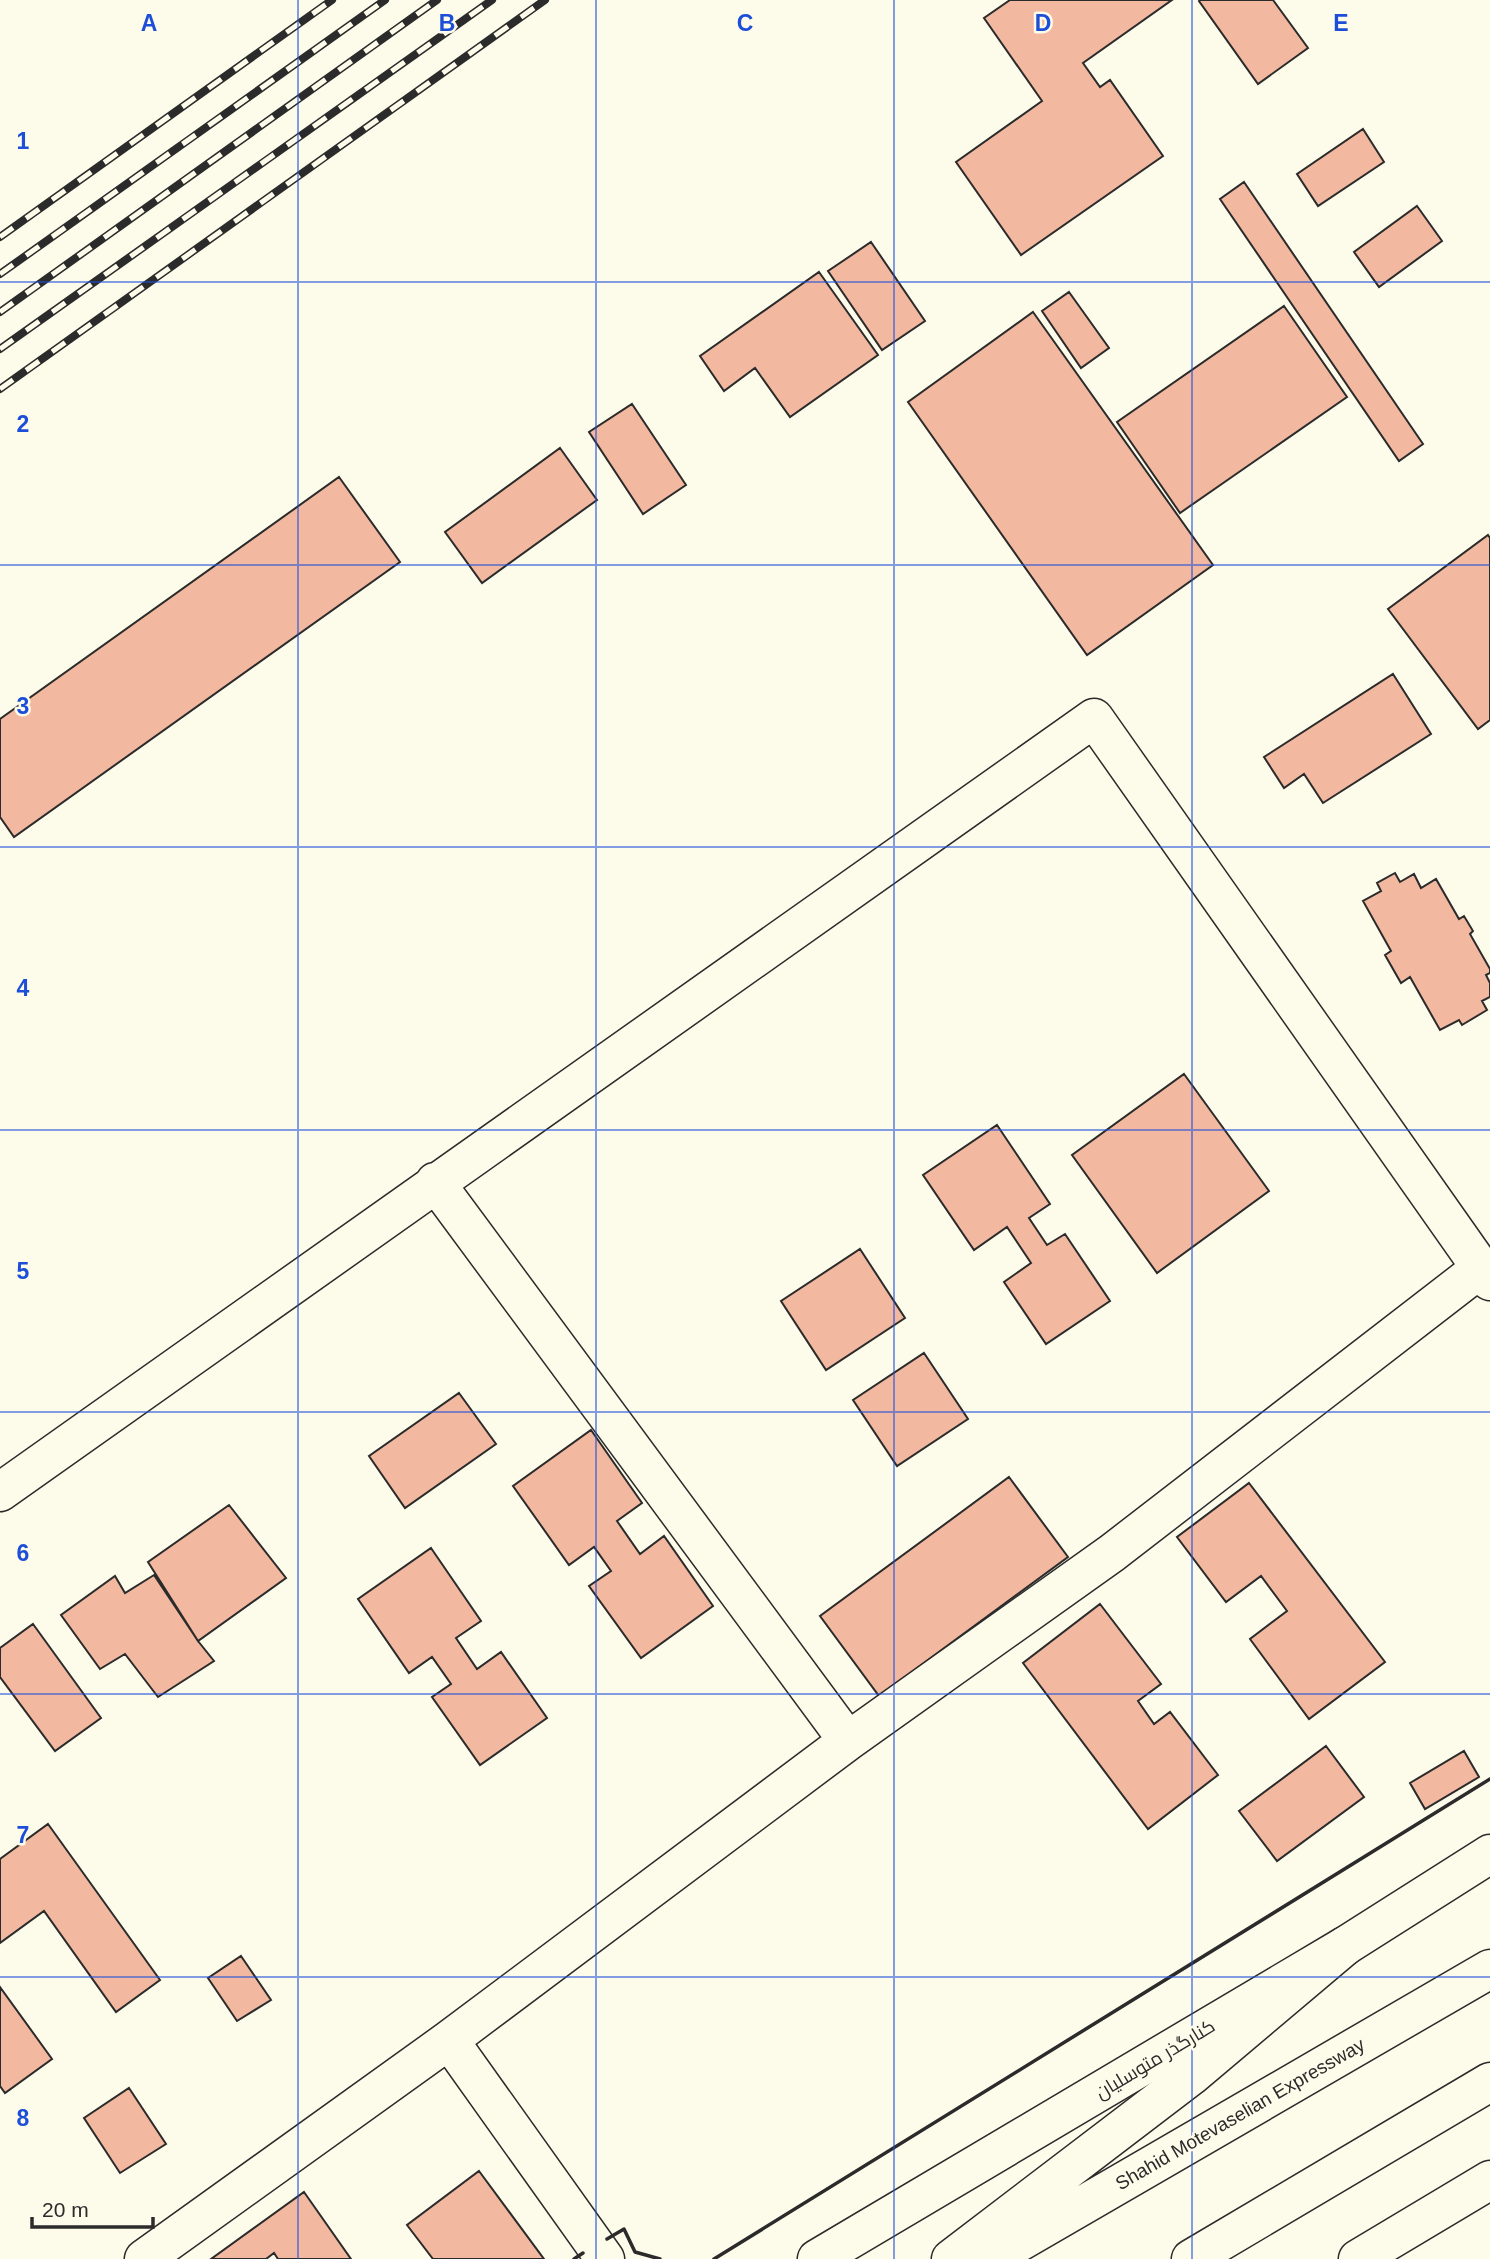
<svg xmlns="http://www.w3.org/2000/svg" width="1490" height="2259" font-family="Arial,Cairo,sans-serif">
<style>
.building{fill:#f2b8a0;stroke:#2b2b2b;stroke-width:2}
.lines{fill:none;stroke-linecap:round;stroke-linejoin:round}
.minor-casing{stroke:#2b2b2b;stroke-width:41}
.major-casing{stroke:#2b2b2b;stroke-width:41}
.highway-casing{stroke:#2b2b2b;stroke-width:41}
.minor{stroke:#fdfbea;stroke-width:38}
.major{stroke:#fdfbea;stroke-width:38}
.highway{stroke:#fdfbea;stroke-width:38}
.rail-casing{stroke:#2b2b2b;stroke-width:8}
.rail{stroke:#fdfbea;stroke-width:5;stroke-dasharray:16;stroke-linecap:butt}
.wall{stroke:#2b2b2b;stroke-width:3.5}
.grid{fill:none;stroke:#1d4ed8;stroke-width:2;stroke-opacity:0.55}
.labels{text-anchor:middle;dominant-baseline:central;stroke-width:5;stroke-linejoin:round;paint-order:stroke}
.street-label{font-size:19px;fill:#2b2b2b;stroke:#fdfbea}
.grid-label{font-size:23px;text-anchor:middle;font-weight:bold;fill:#1d4ed8;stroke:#fdfbea;stroke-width:5;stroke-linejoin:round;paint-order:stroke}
</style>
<rect width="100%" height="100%" fill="#fdfbea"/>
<path class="building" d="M1010,0H1172L1083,63L1100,87L1110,80L1163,156L1021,255L956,162L1042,101L984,18Z
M1200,0H1273L1308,48L1258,84L1199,1Z
M1363,129L1384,162L1318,206L1297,174Z
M1244,182L1423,444L1399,461L1220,199Z
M1417,206L1442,241L1379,287L1354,252Z
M871,242L925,321L882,350L828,271Z
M819,272L878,355L790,417L755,368L724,391L700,356Z
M1069,292L1109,348L1081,368L1042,311Z
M1284,306L1347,397L1180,513L1117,422Z
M1033,312L1213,565L1087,655L908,402Z
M632,404L686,485L643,514L589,432Z
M560,448L597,500L482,583L445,532Z
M339,477L400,562L14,837L0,817V719Z
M1488,535L1490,538V720L1478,729L1388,609Z
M1393,674L1431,734L1323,803L1304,774L1284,788L1264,757Z
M1395,873L1400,882L1414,874L1421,888L1436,879L1459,919L1464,916L1473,931L1470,934L1490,969V973L1486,975L1490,983V997L1482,1001L1487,1010L1462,1025L1459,1020L1440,1030L1410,977L1401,983L1385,955L1391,951L1363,901L1381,891L1377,883Z
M1184,1074L1269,1191L1157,1273L1072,1155Z
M997,1125L1050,1204L1029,1218L1047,1245L1065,1234L1110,1301L1046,1344L1004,1282L1031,1263L1007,1227L974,1250L923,1175Z
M860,1249L905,1318L826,1370L781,1301Z
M924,1353L968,1419L897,1466L853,1400Z
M459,1393L496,1444L405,1508L369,1456Z
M591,1430L642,1503L617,1521L640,1554L664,1536L713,1606L641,1658L589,1586L611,1571L594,1547L569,1565L513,1486Z
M1009,1477L1068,1557L879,1696L820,1616Z
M1249,1483L1385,1662L1309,1719L1250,1639L1287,1611L1261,1576L1226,1602L1177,1537Z
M229,1505L286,1578L198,1641L148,1562Z
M431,1548L481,1621L456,1638L477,1669L501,1652L547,1718L480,1765L432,1697L451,1684L432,1657L409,1673L358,1599Z
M154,1575L198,1641L214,1661L158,1697L125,1654L100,1669L61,1615L115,1576L125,1593Z
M1100,1604L1161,1684L1138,1701L1154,1724L1170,1712L1218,1775L1148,1829L1023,1663Z
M33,1624L101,1718L55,1751L0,1677V1648Z
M1326,1746L1364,1797L1277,1861L1239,1811Z
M1464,1751L1479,1777L1425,1809L1410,1783Z
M48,1824L160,1980L116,2012L44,1911L0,1943V1859Z
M241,1956L271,2000L237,2021L208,1978Z
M0,1987L52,2059L5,2093L0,2086Z
M129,2088L166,2144L120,2173L84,2118Z
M479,2171L544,2259H433L407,2225Z
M304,2192L351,2259H278L274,2253L266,2259H211Z"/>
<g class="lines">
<defs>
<path id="minor" d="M435,1182L848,1741
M0,1492L1094,718L1490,1281
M449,2040L605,2259
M144,2259L449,2040L848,1741L1112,1553L1481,1268"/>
<path id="major" d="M817,2259L1345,1946L1490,1854
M1358,2259L1490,2180"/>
<path id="highway" d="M951,2259L1191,2076L1345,1946
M990,2259L1490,1969
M1191,2259L1490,2082"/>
</defs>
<use href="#minor" class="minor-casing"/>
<use href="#major" class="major-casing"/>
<use href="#highway" class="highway-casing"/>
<use href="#minor" class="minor"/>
<use href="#major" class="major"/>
<use href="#highway" class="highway"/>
<defs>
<path id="rail" d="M0,237L332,0
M0,274L385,0
M0,312L437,0
M0,349L492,0
M0,389L545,0"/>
</defs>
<use href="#rail" class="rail-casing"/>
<use href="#rail" class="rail"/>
<path class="wall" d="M607,2239L624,2229L635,2252L660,2259
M574,2259L583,2253
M714,2259L1490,1779"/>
</g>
<path class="grid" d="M298,0V2259M596,0V2259M894,0V2259M1192,0V2259M0,282H1490M0,565H1490M0,847H1490M0,1130H1490M0,1412H1490M0,1694H1490M0,1977H1490"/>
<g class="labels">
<g class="street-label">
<text transform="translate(1155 2059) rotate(-31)">کنارگذر متوسلیان</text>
<text transform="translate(1240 2114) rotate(-30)">Shahid Motevaselian Expressway</text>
</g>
</g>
<g class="grid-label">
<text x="149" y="31">A</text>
<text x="447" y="31">B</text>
<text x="745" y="31">C</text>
<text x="1043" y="31">D</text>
<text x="1341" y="31">E</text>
<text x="23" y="149">1</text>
<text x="23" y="432">2</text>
<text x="23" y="714">3</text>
<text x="23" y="996">4</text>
<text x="23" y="1279">5</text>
<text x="23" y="1561">6</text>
<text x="23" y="1843">7</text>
<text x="23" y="2126">8</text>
</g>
<path d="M32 2217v10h121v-10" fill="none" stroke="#2b2b2b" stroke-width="3.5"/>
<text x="42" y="2217" font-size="21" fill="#2b2b2b" stroke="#fdfbea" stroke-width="5" paint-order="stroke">20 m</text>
</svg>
